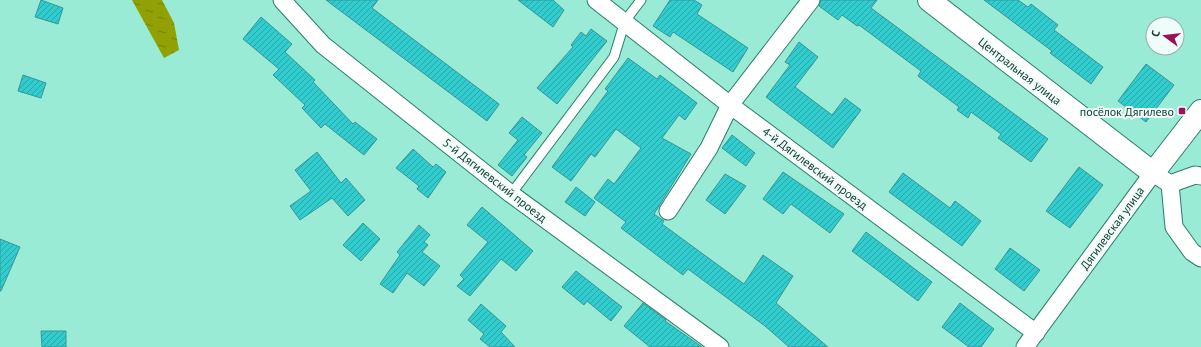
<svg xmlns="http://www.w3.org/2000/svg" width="1201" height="347" font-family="'PT Sans',sans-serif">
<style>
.water{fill:url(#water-ripples)}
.building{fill:url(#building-hatch);stroke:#3a9596}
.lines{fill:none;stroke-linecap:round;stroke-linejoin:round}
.service-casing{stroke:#287e6c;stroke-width:11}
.minor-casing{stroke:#287e6c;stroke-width:19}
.tertiary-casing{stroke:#287e6c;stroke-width:24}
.service{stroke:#fff;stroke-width:9}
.minor{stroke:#fff;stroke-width:17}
.tertiary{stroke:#fff;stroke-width:22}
.poi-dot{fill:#9d0e5b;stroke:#eefdf9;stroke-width:1.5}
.labels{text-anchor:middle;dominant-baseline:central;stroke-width:4;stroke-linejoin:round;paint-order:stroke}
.street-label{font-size:12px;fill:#153730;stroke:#eefdf9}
.poi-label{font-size:12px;fill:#153730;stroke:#eefdf9;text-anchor:end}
</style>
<defs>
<pattern id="water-ripples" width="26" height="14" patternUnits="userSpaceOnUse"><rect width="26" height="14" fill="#91a003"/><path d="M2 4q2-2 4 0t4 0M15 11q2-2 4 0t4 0" fill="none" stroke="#758305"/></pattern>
<pattern id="building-hatch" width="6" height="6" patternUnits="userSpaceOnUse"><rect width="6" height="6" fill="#30ccce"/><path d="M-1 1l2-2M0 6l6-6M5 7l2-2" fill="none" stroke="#28a6a8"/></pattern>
</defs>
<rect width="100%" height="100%" fill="#99ebd6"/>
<path class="water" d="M132,0H162L174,23L179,50L164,58Z"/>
<path class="building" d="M41,0L63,8L58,24L35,17Z
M326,0H378L372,8L499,104L498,106L487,121Z
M518,0H553L564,10L553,27Z
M670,0H694L702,5L697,14L748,48L733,72L673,32L670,37L653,26Z
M821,0H877L871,8L1048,139L1031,162L998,138L1001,134L971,112L968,118L957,110L959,107L918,76L921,71L859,25L857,26L842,15L838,20L819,6Z
M984,0H1018L1028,7L1031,4L1058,25L1054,30L1103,67L1091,84L1050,53L1052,51Z
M261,17L292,44L285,52L315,80L313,82L353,124L355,122L377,139L364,155L325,124L321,128L302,108L305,105L273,75L279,69L243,39Z
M591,29L607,41L557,104L537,88L573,47L571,45L581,32L586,36Z
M799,42L818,57L795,87L832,115L845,98L861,110L833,148L766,97L790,65L785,62Z
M628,58L657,79L660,75L697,103L685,120L679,115L662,138L691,154L654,214L664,221L662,224L744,284L763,255L793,276L776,303L828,347H789L765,326L688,269L683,275L621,228L626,222L594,198L608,179L614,184L641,148L616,129L595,157L591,154L571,181L552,167L608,91L605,89Z
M1146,64L1174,85L1146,122L1118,101Z
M23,75L46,83L41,98L18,91Z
M522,117L542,133L524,155L527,157L512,176L498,165L518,140L509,133Z
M732,135L755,153L746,166L722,148Z
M413,149L433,167L436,164L446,172L428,198L417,189L419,186L396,168Z
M317,152L341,183L346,178L365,200L348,216L332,198L300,220L290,206L311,191L295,170Z
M1079,167L1103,185L1070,228L1046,211Z
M783,172L844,214L830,233L791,204L783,214L763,199Z
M903,173L950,208L955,201L981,221L962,246L889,192Z
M725,174L746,186L725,214L706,200Z
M576,187L595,202L585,216L565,202Z
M482,207L533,251L516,271L501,259L470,296L457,286L464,279L460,275L488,242L467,225Z
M363,223L380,239L361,261L343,245Z
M419,225L430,235L424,242L428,245L422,252L440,266L424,286L407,273L393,293L380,284L400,255L397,252Z
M866,232L932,282L918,301L852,251Z
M0,239L20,247L1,291H0Z
M1010,248L1040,270L1024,291L995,269Z
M576,271L622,307L611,321L587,301L584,305L562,287Z
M643,303L666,320L665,321L702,347H650L624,326Z
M960,303L994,329L981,347H969L942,327Z
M481,304L506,326L501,332L515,347H490L480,339L484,334L468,320Z
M41,331H66V347H42Z"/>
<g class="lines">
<defs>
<path id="service" d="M511,194L614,57L625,21L641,0"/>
<path id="minor" d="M282,0L323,45L511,194L720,347
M596,0L730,105L1036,333
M1170,184L1195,175L1201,176
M668,211L709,148L730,105L811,0
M1025,347L1153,173L1170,184L1174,227L1192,252L1201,258"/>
<path id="tertiary" d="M929,0L1153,173L1201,111"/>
</defs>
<use href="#service" class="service-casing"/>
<use href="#minor" class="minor-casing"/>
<use href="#tertiary" class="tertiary-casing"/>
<use href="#service" class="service"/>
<use href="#minor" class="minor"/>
<use href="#tertiary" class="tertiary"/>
</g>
<rect class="poi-dot" x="1178" y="107" width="8" height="8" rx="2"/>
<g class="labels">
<g class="street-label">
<text transform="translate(1020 71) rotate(38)">Центральная улица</text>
<text transform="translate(815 168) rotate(37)">4-й Дягилевский проезд</text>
<text transform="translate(495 180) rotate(38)">5-й Дягилевский проезд</text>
<text transform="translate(1112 228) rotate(-54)">Дягилевская улица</text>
</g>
<g class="poi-label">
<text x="1174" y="111">посёлок Дягилево</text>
</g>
</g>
<g transform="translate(1165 36) rotate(285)"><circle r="19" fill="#eefdf9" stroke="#97aea9"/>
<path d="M0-3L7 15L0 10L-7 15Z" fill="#9d0e5b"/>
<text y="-6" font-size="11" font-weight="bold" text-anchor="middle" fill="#153730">С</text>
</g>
</svg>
